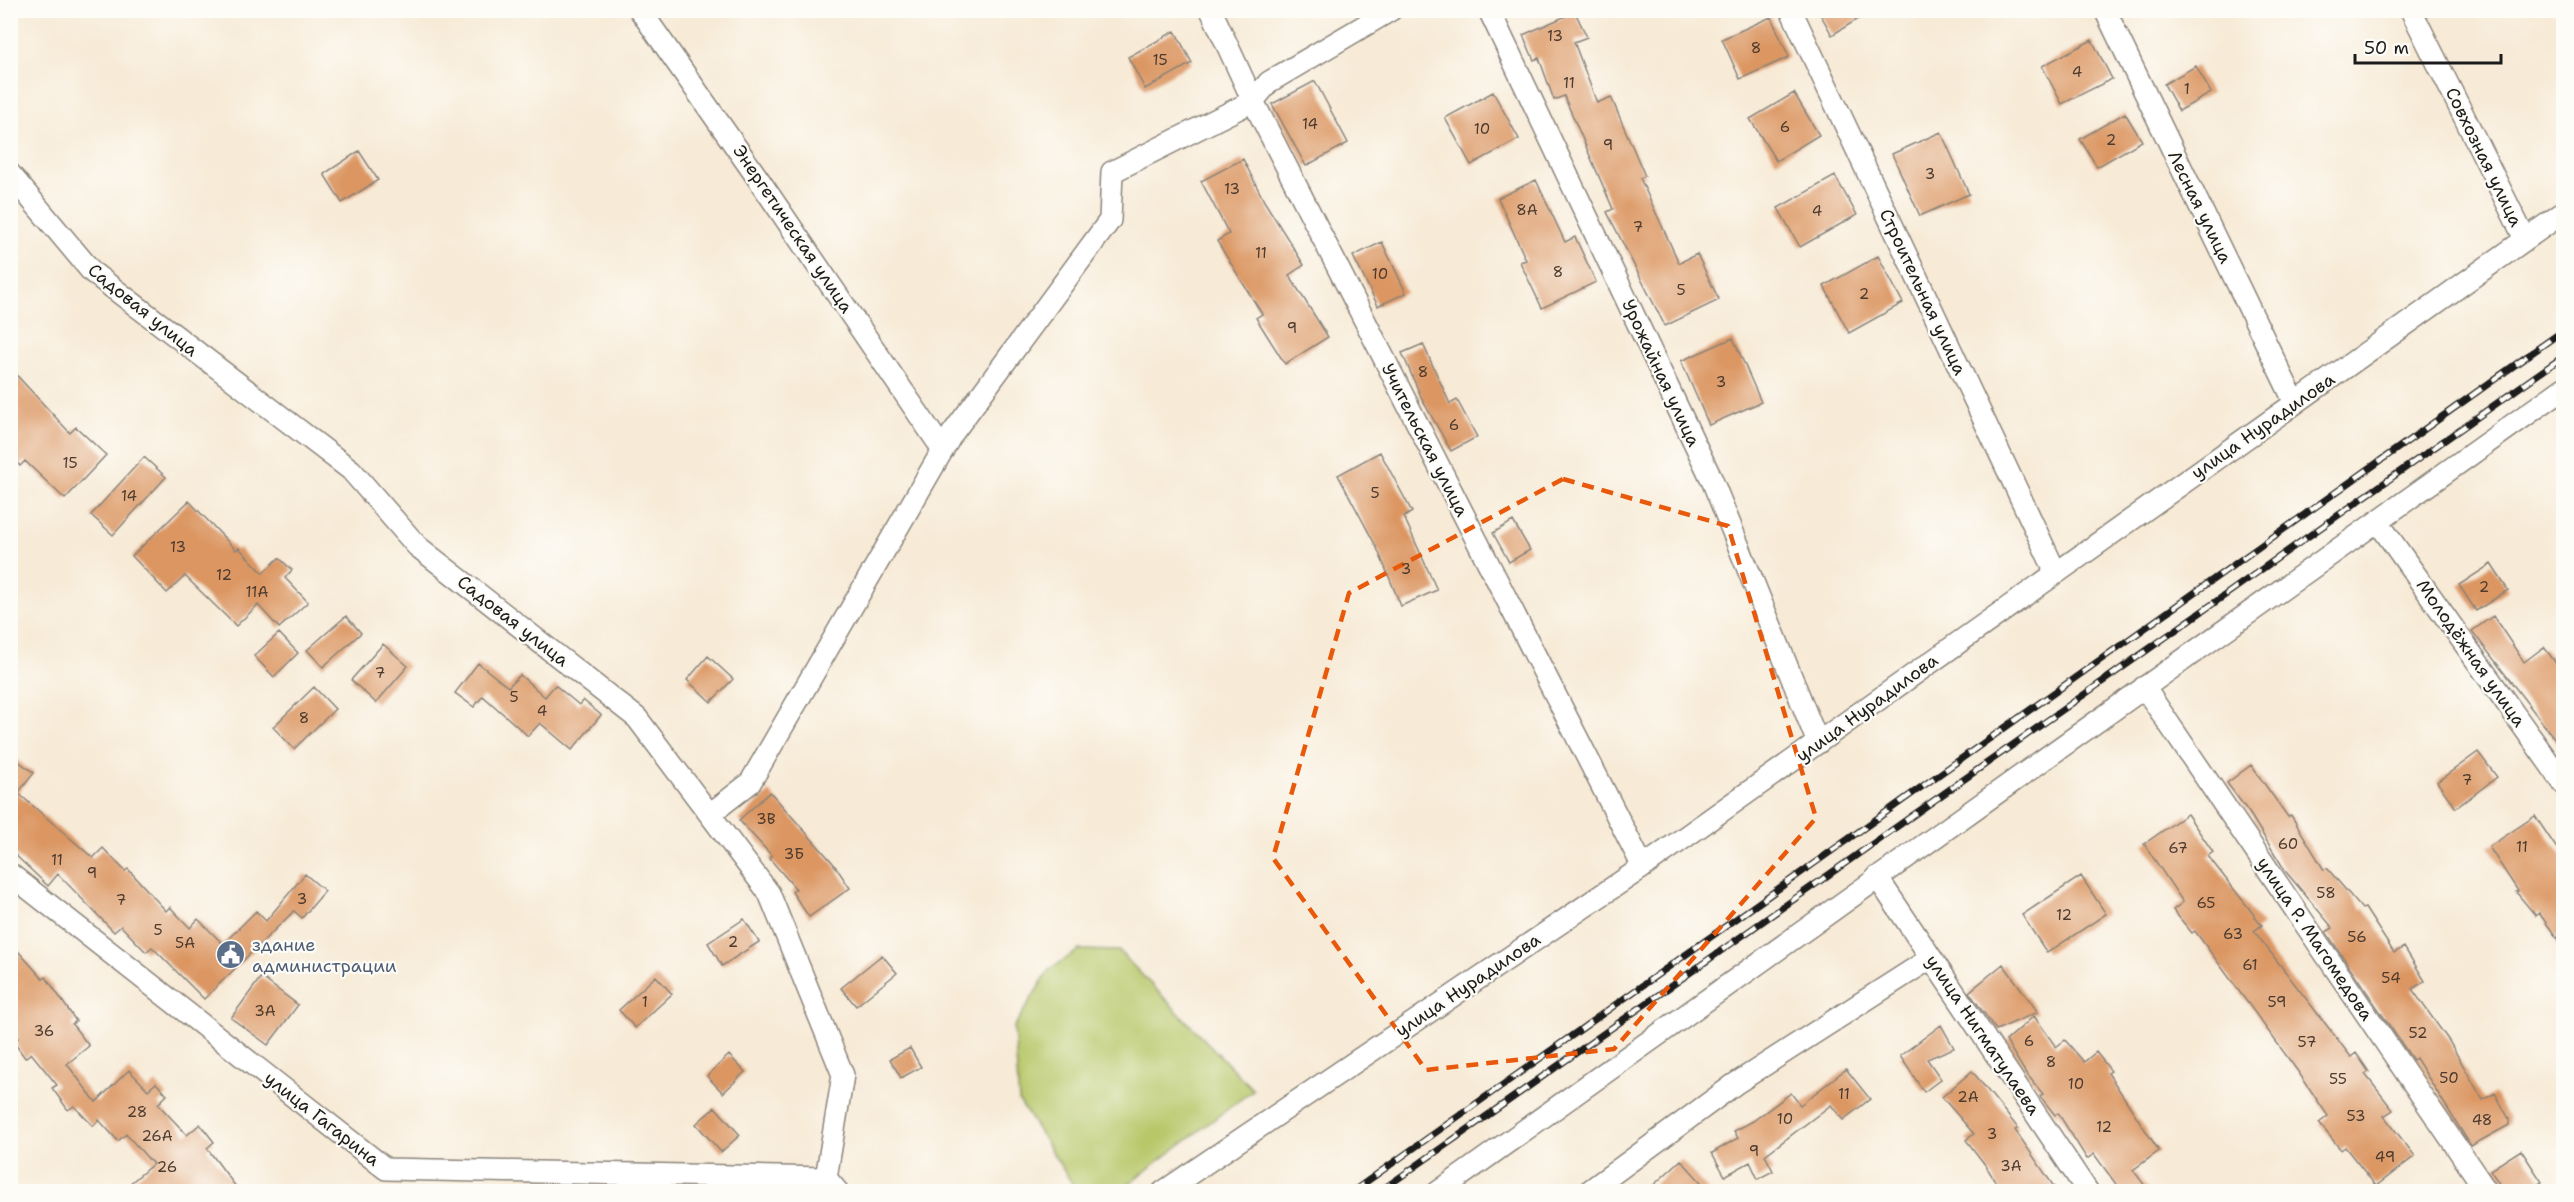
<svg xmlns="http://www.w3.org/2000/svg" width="2574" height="1202" font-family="'Shantell Sans',sans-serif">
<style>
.green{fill:#b7c769;stroke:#6a7242;stroke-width:1.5}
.building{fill:#db9662}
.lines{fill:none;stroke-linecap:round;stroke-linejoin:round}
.minor-casing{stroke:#8a8379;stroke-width:24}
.minor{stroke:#fff;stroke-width:21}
.rail-casing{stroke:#1c1c1c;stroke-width:7}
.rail{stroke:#fdfcf7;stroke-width:4.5;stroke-dasharray:14;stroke-linecap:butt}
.marked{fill:none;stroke:#e8590c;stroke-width:4.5;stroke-dasharray:12 8;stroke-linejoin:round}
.labels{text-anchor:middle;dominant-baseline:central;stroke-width:4.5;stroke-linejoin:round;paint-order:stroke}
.number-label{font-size:15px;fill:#4c3a2e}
.street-label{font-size:18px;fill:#1c1c1c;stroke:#fdfcf7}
.service-label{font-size:18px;fill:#4e5e75;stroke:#fdfcf7;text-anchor:start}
</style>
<rect width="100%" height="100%" fill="#fdfcf7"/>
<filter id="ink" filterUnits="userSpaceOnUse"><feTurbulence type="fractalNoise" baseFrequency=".0167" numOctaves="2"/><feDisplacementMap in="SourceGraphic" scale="12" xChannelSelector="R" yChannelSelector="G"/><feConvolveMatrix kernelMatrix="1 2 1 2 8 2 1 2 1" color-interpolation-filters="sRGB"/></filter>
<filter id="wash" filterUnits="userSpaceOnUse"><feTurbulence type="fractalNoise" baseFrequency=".008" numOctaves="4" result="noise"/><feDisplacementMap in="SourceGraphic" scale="24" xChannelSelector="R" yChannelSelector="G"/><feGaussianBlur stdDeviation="1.35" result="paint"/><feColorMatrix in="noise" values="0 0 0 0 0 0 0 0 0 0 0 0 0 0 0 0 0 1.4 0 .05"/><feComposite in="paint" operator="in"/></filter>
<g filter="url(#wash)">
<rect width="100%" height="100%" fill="#f7ead6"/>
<path class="green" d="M1079,950L1119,951L1253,1090L1119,1191H1077L1019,1101L1014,1027L1049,970Z"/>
<g id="blocks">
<path class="building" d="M1818,10H1873L1832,35Z
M1575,12L1587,37L1574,42L1597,103L1611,97L1645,176L1640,178L1679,263L1697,254L1719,300L1665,326L1607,212L1613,209L1564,96L1554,100L1539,58L1534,60L1523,35Z
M1771,17L1789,57L1740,79L1722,39Z
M1175,31L1192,63L1145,89L1128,57Z
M2092,40L2112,79L2062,104L2042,66Z
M2196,66L2211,93L2179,111L2164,84Z
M1315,81L1348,143L1306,166L1272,104Z
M1493,92L1519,139L1471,165L1445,118Z
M1794,93L1819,135L1776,161L1750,119Z
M2125,113L2142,141L2097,167L2080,139Z
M1941,132L1969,194L1920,216L1892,154Z
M359,151L378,180L342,203L324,174Z
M1243,159L1264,201L1304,265L1289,275L1328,337L1285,364L1256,318L1262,314L1217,241L1229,234L1201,181Z
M1835,176L1857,215L1800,247L1778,208Z
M1536,180L1565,242L1575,237L1596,282L1542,308L1520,262L1526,260L1498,198Z
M1382,242L1406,293L1378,306L1353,256Z
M1878,256L1903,303L1849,333L1824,286Z
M1733,338L1761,402L1709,425L1681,361Z
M1423,344L1450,404L1457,400L1477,437L1451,451L1423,401L1402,353Z
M10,368L70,433L76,427L106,455L65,499L25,461L20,466L10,456Z
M1380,452L1412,512L1404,517L1437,590L1401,606L1377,548L1338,475Z
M144,457L166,477L113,535L91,515Z
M189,501L236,550L239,548L263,573L279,558L292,570L285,578L308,602L279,628L258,605L236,626L185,576L167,593L132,556Z
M1513,521L1530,550L1509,562L1493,533Z
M2491,564L2508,590L2476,611L2459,585Z
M346,616L361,633L323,667L307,650Z
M2493,616L2524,662L2544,647L2564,674V751L2472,631Z
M279,633L298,653L274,677L254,656Z
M383,644L408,666L376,703L351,680Z
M708,656L733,679L711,702L687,680Z
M478,663L508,687L520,675L545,697L555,685L579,705L583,700L601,715L572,750L540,723L528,736L483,696L474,707L455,693Z
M314,687L335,709L294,749L273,727Z
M2478,752L2497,777L2456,808L2437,782Z
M17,760L34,773L18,793L93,858L103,848L125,871L128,869L166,911L170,907L190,928L198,919L223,944L256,911L266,921L305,874L325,891L302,918L294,911L204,999L152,947L146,952L121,926L114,932L58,874L48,886L10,850V768Z
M2251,765L2288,817L2291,815L2324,870L2327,868L2362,909L2365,908L2394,953L2404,947L2425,981L2412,989L2449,1041L2483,1100L2495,1093L2509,1119V1125L2471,1146L2416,1058L2413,1060L2326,932L2333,928L2286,872L2250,814L2227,783Z
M770,792L833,863L850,888L809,917L792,892L796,889L769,858L772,856L739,820Z
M2187,814L2213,852L2208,856L2262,925L2254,931L2351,1057L2356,1053L2369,1072L2365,1074L2393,1110L2384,1116L2415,1156L2376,1186L2345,1147L2341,1150L2319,1123L2328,1116L2299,1073L2195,931L2192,933L2173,910L2183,902L2144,844Z
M2535,816L2564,859V948L2539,913L2536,916L2516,892L2518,891L2489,847Z
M2081,876L2106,914L2047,953L2022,915Z
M744,919L759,942L722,966L708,943Z
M10,942L43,979L46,977L76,1021L72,1024L89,1046L67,1064L96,1102L129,1070L148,1090L156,1083L167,1095L158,1104L187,1135L200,1124L214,1142L207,1148L239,1191H121L153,1164L126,1134L118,1141L99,1120L93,1126L74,1106L68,1110L52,1088L57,1085L31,1053L25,1058L13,1041L18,1038L10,1028Z
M882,955L897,973L856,1006L841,988Z
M2003,964L2038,1012L1996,1030L1969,992Z
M656,976L672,994L635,1028L619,1010Z
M261,977L298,1005L268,1045L231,1018Z
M2034,1016L2056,1047L2065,1040L2084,1062L2096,1052L2111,1071L2108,1073L2159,1151L2133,1170L2149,1191H2121L2094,1154L2087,1159L2058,1113L2055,1115L2040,1096L2043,1094L2025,1072L2006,1041Z
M1941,1025L1954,1048L1927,1059L1941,1079L1924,1092L1900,1056Z
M910,1048L921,1067L901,1078L890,1059Z
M729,1055L745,1072L723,1093L707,1076Z
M1846,1069L1870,1099L1843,1120L1831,1105L1765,1155L1773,1171L1758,1179L1750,1162L1725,1176L1712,1153L1738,1138L1734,1131L1753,1121L1791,1093L1800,1105Z
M1972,1071L2018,1128L2015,1130L2057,1191H2001L1986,1166L1966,1140L1974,1134L1942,1097Z
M715,1107L740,1135L721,1152L696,1124Z
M2521,1150L2542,1182L2527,1191H2504L2490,1170Z
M1681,1160L1709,1191H1647Z"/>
</g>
</g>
<g filter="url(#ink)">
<use href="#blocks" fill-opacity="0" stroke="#8a8379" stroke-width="1.5"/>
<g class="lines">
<defs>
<path id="minor" d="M640,10L759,180L943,450
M1211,10L1253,101L1643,867
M1489,10L1712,480L1818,743
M1791,10L2056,573
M2105,10L2295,403
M2411,10L2525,239
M10,174L92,272L351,470L417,546L637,718L769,893L843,1075L826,1178
M2378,522L2564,784
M2144,687L2487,1192
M710,814L750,783L952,434L1110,220L1112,172L1253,101L1269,82L1391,10
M10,874L386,1169L826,1178L838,1192
M1877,877L2088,1192
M1163,1192L1643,867L2564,212
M1438,1192L2564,388
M1588,1192L1735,1084L1931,958"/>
</defs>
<use href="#minor" class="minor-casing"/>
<use href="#minor" class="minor"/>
<defs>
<path id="rail" d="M1352,1192L2564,330
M1379,1192L2564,356"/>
</defs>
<use href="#rail" class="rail-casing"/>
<use href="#rail" class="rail"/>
</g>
</g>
<path class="marked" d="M1563,479L1728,526L1816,818L1614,1049L1426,1070L1273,858L1349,593Z"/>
<defs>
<symbol id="civic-disc" viewBox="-11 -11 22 22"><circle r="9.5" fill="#5c6f8a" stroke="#fdfcf7"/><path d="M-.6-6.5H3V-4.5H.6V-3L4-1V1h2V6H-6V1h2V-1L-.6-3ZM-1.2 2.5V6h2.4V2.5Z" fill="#fff"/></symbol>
</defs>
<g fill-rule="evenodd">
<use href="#civic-disc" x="214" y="938" width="33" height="33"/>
</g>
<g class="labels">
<g class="number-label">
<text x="1555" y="36">13</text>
<text x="1756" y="48">8</text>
<text x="1160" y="60">15</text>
<text x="2077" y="72">4</text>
<text x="1569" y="83">11</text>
<text x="2187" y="89">1</text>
<text x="1310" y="124">14</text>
<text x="1785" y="127">6</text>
<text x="1482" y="129">10</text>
<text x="2111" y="140">2</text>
<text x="1608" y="145">9</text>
<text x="1930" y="174">3</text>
<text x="1232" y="189">13</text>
<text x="1527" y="210">8А</text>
<text x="1817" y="211">4</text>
<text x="1638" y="227">7</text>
<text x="1261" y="253">11</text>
<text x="1558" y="272">8</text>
<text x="1380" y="274">10</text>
<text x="1681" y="290">5</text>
<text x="1864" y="294">2</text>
<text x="1292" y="328">9</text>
<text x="1423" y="372">8</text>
<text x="1721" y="382">3</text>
<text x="1454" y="425">6</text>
<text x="70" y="463">15</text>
<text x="1375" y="493">5</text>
<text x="129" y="496">14</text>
<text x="178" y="547">13</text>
<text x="1406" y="569">3</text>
<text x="224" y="575">12</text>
<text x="2484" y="587">2</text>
<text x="257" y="592">11А</text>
<text x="380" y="673">7</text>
<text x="514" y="697">5</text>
<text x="542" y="711">4</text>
<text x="304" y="718">8</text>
<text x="2467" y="780">7</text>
<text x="766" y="819">3В</text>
<text x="2288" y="844">60</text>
<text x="2522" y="847">11</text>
<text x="2178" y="848">67</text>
<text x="794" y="854">3Б</text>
<text x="57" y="860">11</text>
<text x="92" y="873">9</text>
<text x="2326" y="893">58</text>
<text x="302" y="899">3</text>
<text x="121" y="900">7</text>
<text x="2206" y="903">65</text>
<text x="2064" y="915">12</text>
<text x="158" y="930">5</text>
<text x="2233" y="934">63</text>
<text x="2357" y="937">56</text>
<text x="733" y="942">2</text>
<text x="185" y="943">5А</text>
<text x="2250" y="965">61</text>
<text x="2391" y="978">54</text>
<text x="645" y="1002">1</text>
<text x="2277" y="1002">59</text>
<text x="265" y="1011">3А</text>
<text x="44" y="1031">36</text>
<text x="2418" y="1033">52</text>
<text x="2029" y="1041">6</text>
<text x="2307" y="1042">57</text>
<text x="2051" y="1062">8</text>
<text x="2449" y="1078">50</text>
<text x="2338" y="1079">55</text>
<text x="2076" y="1084">10</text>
<text x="1844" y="1094">11</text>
<text x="1968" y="1097">2А</text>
<text x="137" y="1112">28</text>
<text x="2356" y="1116">53</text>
<text x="1785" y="1119">10</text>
<text x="2482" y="1120">48</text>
<text x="2104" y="1127">12</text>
<text x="1992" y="1134">3</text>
<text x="157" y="1136">26А</text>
<text x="1754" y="1151">9</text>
<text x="2385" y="1157">49</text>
<text x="2011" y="1166">3А</text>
<text x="167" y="1167">26</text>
</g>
<g class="street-label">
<text transform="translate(2484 157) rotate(64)">Совхозная улица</text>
<text transform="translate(2200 207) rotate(64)">Лесная улица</text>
<text transform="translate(793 229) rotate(56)">Энергетическая улица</text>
<text transform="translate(1923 292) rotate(65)">Строительная улица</text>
<text transform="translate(143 310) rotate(39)">Садовая улица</text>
<text transform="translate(1661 373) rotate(65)">Урожайная улица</text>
<text transform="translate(2263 426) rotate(-35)">улица Нурадилова</text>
<text transform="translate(1425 440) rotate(63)">Учительская улица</text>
<text transform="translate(513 621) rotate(38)">Садовая улица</text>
<text transform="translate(2471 653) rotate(55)">Молодёжная улица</text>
<text transform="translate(1867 708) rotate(-36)">улица Нурадилова</text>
<text transform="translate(2315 939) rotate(56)">улица Р. Магомедова</text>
<text transform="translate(1468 985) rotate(-34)">улица Нурадилова</text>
<text transform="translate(1983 1035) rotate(56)">улица Нигматулаева</text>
<text transform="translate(322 1119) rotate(38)">улица Гагарина</text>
</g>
<g class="service-label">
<text x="252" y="945">здание<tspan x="252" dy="21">администрации</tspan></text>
</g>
</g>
<rect width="2574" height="1202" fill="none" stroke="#fdfcf7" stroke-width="36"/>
<path d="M2355 54v9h146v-9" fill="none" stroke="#1c1c1c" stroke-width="3"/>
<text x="2364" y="54" font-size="18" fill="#1c1c1c" stroke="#fdfcf7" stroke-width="4.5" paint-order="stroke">50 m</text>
</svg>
